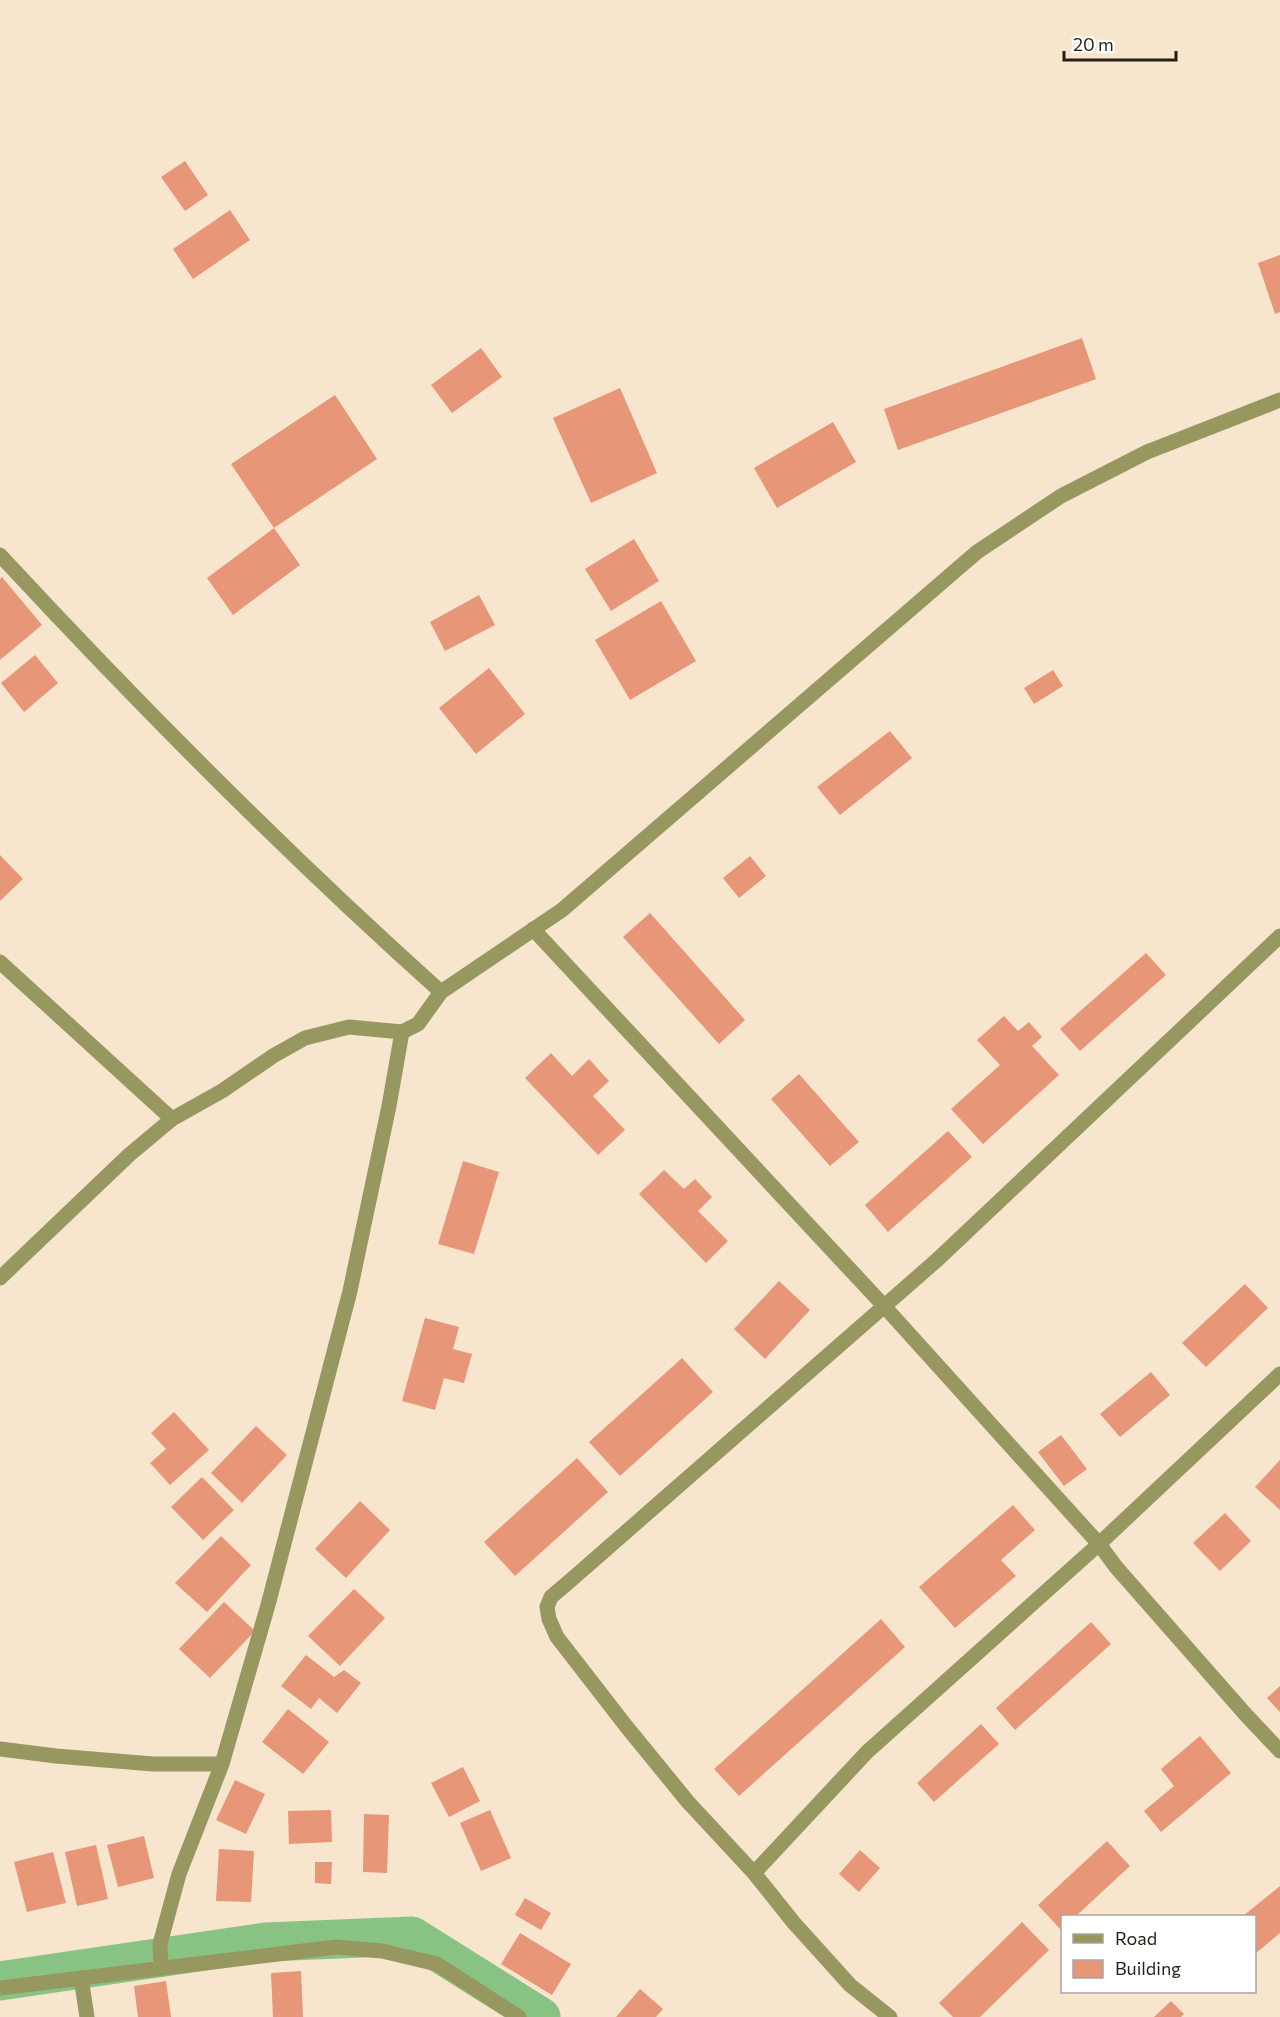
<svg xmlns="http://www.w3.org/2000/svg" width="1280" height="2017" font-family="Commissioner,sans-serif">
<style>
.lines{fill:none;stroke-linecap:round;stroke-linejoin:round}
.canal{stroke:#88c383;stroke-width:39}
.building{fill:#e89678}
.minor{stroke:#979760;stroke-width:15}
</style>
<rect width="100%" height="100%" fill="#f7e5ce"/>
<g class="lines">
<path class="canal" d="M0,1981L266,1942L412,1936L541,2017"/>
</g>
<path class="building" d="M185,161L208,195L185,211L161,177Z
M230,210L250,240L193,279L173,249Z
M1280,255V312L1275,314L1258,263Z
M1082,338L1096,379L898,450L884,409Z
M481,348L502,377L452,413L431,385Z
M620,388L657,473L591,503L553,418Z
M335,395L377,459L274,528L231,464Z
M833,422L856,462L777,508L754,468Z
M274,528L300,565L233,615L207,578Z
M634,539L659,581L611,611L585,569Z
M2,577L42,625L0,660V579Z
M479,595L495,625L445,651L430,622Z
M661,601L696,661L630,700L595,640Z
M35,655L58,683L24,712L1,683Z
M489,668L525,714L476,754L439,708Z
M1053,670L1063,686L1034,704L1024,688Z
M890,731L912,758L840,815L817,787Z
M0,855L23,879L0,901Z
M750,856L766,876L739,898L723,878Z
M650,913L745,1020L719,1044L623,937Z
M1146,953L1166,975L1080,1051L1060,1029Z
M1004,1016L1018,1031L1029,1022L1042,1037L1032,1046L1059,1075L983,1144L951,1109L1000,1065L977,1040Z
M551,1053L572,1076L589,1059L609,1081L593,1096L625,1130L598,1155L525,1078Z
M799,1074L859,1142L830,1166L771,1099Z
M948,1131L972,1157L888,1232L865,1205Z
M463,1161L499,1172L474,1254L438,1244Z
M664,1170L684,1189L695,1179L712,1197L698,1211L728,1241L706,1263L639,1194Z
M779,1281L810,1310L765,1359L734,1329Z
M1245,1284L1268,1308L1206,1367L1182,1343Z
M425,1318L459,1327L453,1349L472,1354L464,1383L444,1378L435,1410L402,1401Z
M682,1358L713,1392L620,1476L589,1442Z
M1151,1372L1170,1395L1120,1437L1100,1414Z
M174,1412L209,1450L170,1485L150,1463L166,1449L151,1433Z
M256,1426L287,1455L242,1503L211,1473Z
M1061,1435L1087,1469L1064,1486L1038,1452Z
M577,1458L608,1492L515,1576L484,1542Z
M1280,1460V1510L1255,1487Z
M202,1477L234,1510L203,1540L171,1507Z
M360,1501L390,1530L346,1578L315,1549Z
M1013,1505L1035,1530L1001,1560L1016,1576L955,1628L919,1587Z
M1225,1513L1251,1541L1220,1571L1193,1543Z
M221,1536L251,1565L207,1612L175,1583Z
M354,1589L385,1618L340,1666L308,1636Z
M224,1602L255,1631L210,1678L179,1649Z
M881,1619L905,1647L739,1796L714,1769Z
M1091,1622L1111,1644L1015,1730L996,1708Z
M306,1655L334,1677L344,1670L361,1683L337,1713L319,1698L311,1709L281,1686Z
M1280,1686V1712L1267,1698Z
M288,1709L329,1742L303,1774L262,1742Z
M981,1724L999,1744L934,1802L917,1783Z
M1200,1736L1231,1773L1161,1832L1144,1811L1174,1786L1161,1769Z
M463,1767L480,1801L449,1817L431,1783Z
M235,1780L265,1794L246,1834L216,1820Z
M331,1810L332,1842L289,1844L288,1811Z
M490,1810L511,1858L481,1871L460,1823Z
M364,1814L389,1815L387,1873L363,1872Z
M144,1836L154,1878L118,1887L107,1845Z
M1107,1841L1130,1866L1076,1916H1062L1061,1930L1038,1905Z
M96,1845L108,1899L77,1906L65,1852Z
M219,1849L254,1851L251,1902L216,1901Z
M860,1850L880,1868L859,1892L839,1874Z
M53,1852L66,1903L27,1912L14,1862Z
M315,1862H332L331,1884L315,1883Z
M1280,1886V1933L1256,1953L1254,1916H1243Z
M525,1898L551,1913L541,1930L515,1915Z
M1022,1922L1049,1950L980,2017H953L939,2003Z
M520,1933L571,1964L552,1995L501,1964Z
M301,1971L303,2017H273L271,1973Z
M166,1981L171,2017H138L134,1986Z
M640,1989L663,2009L656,2017H616Z
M1171,2001L1184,2014L1181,2017H1154Z"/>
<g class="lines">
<path class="minor" d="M0,555C141,707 287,854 441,992
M533,929L884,1306L1099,1544L1116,1567L1246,1715L1280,1751
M0,962L172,1119
M0,1278L129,1155L172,1119L222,1091L273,1056L305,1038L349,1027L402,1032
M0,1749L56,1756L153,1764H222
M754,1873L867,1752L1099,1544L1280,1374
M161,1968L160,1944L179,1874L222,1764L268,1605L350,1291L389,1106L402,1032L418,1024L441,992L562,910L977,552L1061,496L1147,452L1280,400
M81,1978L87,2017
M0,1988L336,1947L382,1951L437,1964L519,2017
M890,2017L850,1985L794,1923L754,1873L688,1802L626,1726L557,1637L549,1619L547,1607L551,1597L571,1580L937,1260L1280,936"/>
</g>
<rect x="1061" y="1915" width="195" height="78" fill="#ffffff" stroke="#a8a5a2" stroke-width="1.5"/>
<rect x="1073" y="1934" width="30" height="9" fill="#979760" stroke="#a8a5a2" stroke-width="1.5"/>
<text x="1115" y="1945" font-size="18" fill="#251f16">Road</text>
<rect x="1073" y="1960" width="30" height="18" fill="#e89678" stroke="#a8a5a2" stroke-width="1.5"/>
<text x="1115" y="1975" font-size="18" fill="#251f16">Building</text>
<path d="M1064 51v9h112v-9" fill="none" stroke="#251f16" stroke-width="3"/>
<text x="1073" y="51" font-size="18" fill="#251f16" stroke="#ffffff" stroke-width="4.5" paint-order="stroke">20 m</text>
</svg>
